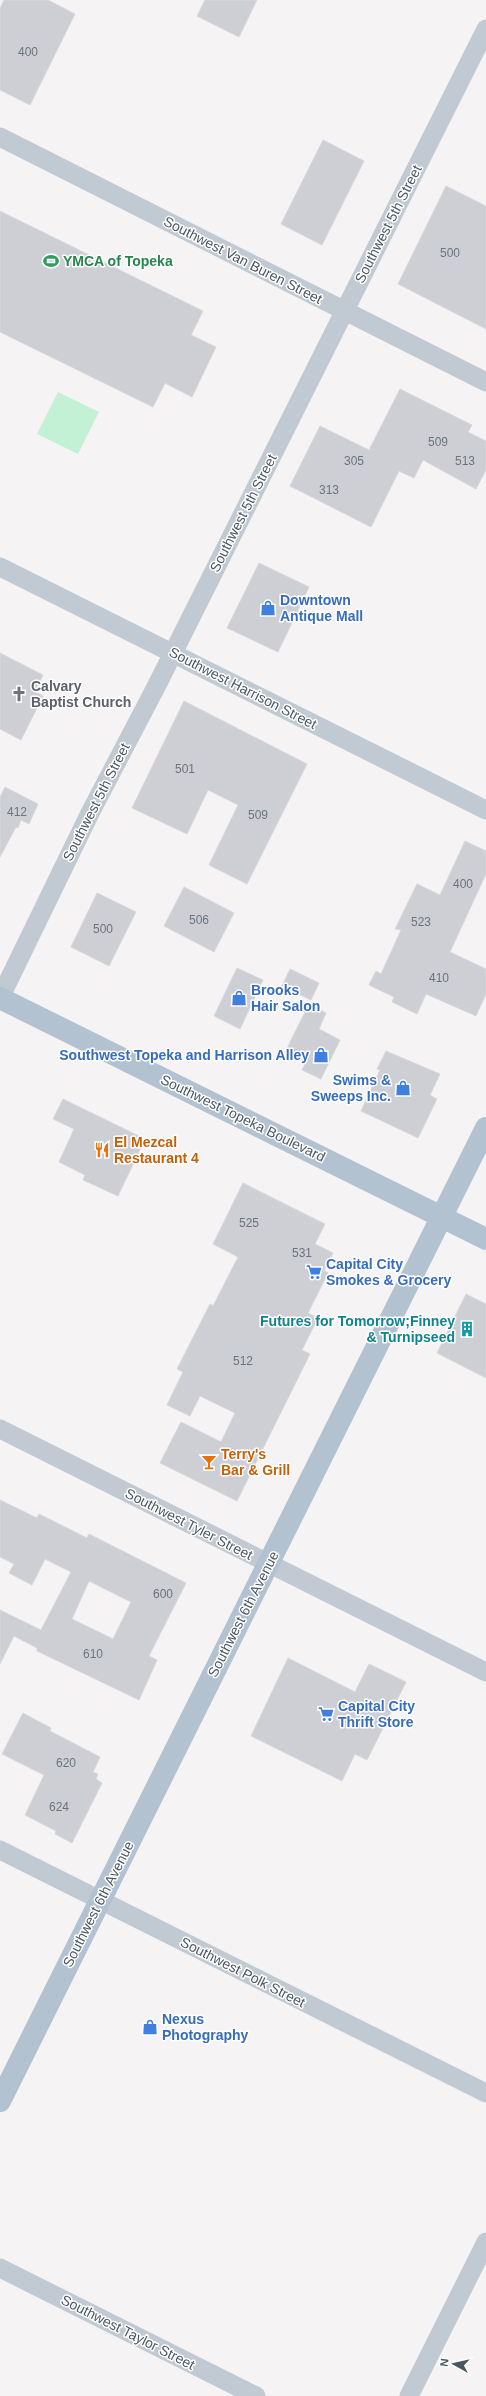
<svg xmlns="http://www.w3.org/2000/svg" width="486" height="2396" font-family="Helvetica,sans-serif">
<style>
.green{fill:#c3f1d5}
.building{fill:#cdcfd5;stroke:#d7d9de;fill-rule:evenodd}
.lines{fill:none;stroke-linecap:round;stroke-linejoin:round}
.minor{stroke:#c1cad2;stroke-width:19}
.major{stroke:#b3c2d1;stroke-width:22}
.labels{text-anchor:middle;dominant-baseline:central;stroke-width:3;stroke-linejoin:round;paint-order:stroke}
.number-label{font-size:12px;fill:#6b747e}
.street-label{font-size:14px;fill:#4a5661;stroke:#fff}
.leisure-label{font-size:14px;font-weight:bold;fill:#27864d;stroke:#fff;text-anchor:start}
.shop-label{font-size:14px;font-weight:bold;fill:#366cbe;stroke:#fff;text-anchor:start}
.worship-label{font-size:14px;font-weight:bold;fill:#5b616d;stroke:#fff;text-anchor:start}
.food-label{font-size:14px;font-weight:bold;fill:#c56008;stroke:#fff;text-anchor:start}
.culture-label{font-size:14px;font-weight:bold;fill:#0d838f;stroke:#fff;text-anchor:end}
</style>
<rect width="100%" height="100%" fill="#f5f3f3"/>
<path class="green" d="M58,392L99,412L78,454L37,434Z"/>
<path class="building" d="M4,0H48L75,14L30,105L0,90V8Z
M205,0H257L239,37L197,16Z
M323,140L364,161L322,245L281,224Z
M446,186L486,206V329L398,284Z
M0,211L203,311L191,335L216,347L192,397L165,383L153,407L0,332Z
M400,389L472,425L468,432L486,441V470L476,489L423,460L414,478L399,471L371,527L290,486L320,426L369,450Z
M259,563L309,587L278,652L227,628Z
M0,653L43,675L35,692L43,696L21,740L0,729Z
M184,701L307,764L247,884L209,865L238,805L208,790L187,834L132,808Z
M5,787L38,804L29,824L21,820L18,828L16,827L0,857V797Z
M465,841L486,851V874L450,952L486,969V994L476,1016L426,994L417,1014L392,1002L394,997L369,985L376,971L381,974L401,930L395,929L417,884L440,895Z
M184,887L234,913L214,952L164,926Z
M97,893L136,912L109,966L71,947Z
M237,968L263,980L240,1029L214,1016Z
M290,969L319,983L311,1000L282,986Z
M309,1004L326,1013L319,1029L340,1040L321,1079L302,1070L306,1062L285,1052Z
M386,1051L440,1074L430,1095L437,1099L418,1138L361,1111L380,1070L377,1069Z
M63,1099L145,1139L118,1196L83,1180L85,1175L59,1162L74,1129L53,1119Z
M243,1183L325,1224L315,1244L333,1253L324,1270L328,1273L308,1313L318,1318L302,1350L310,1354L237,1501L160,1463L181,1422L221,1442L235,1413L200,1396L190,1416L167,1405L183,1372L177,1369L210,1304L213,1306L238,1257L213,1244Z
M466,1294L486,1304V1378L437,1353Z
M0,1500L37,1518L39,1514L87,1538L89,1534L186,1583L149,1656L157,1660L139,1700L37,1651V1648L14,1636L0,1664V1610L41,1630L71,1572L45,1559L32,1585L9,1573L14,1564L0,1557ZM89,1581L131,1602L113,1639L72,1619Z
M288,1658L355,1692L369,1664L406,1682L367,1760L355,1754L342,1781L251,1736Z
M23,1713L51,1728L50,1731L100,1757L93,1772L98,1774L96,1779L102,1783L72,1843L55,1834L56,1831L25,1815L44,1775L2,1754Z"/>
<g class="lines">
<path class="minor" d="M0,137L486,382
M0,567L486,810
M0,998L90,813L157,685L486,29
M0,1429L486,1672
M0,1850L486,2093
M0,2268L256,2396
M409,2396L486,2242"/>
<path class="major" d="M0,998L486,1239
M0,2101L486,1128"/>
</g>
<defs>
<symbol id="stadium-bare" viewBox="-9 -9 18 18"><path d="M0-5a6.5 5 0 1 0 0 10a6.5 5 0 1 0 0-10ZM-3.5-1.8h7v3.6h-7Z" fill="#2e9e5b" stroke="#fff" stroke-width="2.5" paint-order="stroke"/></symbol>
<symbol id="shop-bare" viewBox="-9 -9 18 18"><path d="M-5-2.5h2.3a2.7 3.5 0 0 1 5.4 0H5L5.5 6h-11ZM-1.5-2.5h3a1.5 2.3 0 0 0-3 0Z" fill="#3f7fe0" stroke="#fff" stroke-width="2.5" paint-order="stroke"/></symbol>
<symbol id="church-bare" viewBox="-9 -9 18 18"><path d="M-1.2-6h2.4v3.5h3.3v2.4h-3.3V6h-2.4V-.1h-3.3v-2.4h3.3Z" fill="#6b7280" stroke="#fff" stroke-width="2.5" paint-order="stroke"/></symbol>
<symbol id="restaurant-bare" viewBox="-9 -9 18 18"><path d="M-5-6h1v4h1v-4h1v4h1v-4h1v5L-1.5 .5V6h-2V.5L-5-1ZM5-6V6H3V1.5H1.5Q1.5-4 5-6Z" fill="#e8710a" stroke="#fff" stroke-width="2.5" paint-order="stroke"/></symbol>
<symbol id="supermarket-bare" viewBox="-9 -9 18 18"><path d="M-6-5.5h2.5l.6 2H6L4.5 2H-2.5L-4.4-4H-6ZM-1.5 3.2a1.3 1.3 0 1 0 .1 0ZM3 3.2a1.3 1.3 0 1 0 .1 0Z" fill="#3f7fe0" stroke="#fff" stroke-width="2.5" paint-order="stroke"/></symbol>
<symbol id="building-bare" viewBox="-9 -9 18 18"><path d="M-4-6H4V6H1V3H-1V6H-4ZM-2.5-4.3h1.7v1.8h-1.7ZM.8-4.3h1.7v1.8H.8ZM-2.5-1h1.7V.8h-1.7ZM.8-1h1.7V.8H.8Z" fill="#0f9aa8" stroke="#fff" stroke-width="2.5" paint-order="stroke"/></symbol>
<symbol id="bar-bare" viewBox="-9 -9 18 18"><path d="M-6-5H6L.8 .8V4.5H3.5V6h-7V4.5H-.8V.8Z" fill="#e8710a" stroke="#fff" stroke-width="2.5" paint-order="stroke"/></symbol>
</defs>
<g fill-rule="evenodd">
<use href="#stadium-bare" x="40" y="250" width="22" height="22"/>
<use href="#shop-bare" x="257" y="597" width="22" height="22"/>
<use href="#church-bare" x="8" y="683" width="22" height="22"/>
<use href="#shop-bare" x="228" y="987" width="22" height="22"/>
<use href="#shop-bare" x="310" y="1044" width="22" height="22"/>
<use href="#shop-bare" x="392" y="1077" width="22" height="22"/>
<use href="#restaurant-bare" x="91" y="1139" width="22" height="22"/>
<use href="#supermarket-bare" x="303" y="1261" width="22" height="22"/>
<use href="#building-bare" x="456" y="1318" width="22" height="22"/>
<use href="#bar-bare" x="198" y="1451" width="22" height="22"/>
<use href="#supermarket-bare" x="315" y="1703" width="22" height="22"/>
<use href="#shop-bare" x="139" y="2016" width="22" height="22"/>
</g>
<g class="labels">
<g class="number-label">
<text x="28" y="52">400</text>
<text x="450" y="253">500</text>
<text x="438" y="442">509</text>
<text x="354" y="461">305</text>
<text x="465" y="461">513</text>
<text x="329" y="490">313</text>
<text x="185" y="769">501</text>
<text x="17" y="812">412</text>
<text x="258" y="815">509</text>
<text x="463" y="884">400</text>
<text x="199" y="920">506</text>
<text x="421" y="922">523</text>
<text x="103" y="929">500</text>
<text x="439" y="978">410</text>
<text x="249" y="1223">525</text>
<text x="302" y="1253">531</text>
<text x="243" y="1361">512</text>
<text x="163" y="1594">600</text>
<text x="93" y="1654">610</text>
<text x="66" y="1763">620</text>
<text x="59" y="1807">624</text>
</g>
<g class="street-label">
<text transform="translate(388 224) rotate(-63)">Southwest 5th Street</text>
<text transform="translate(243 260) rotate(27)">Southwest Van Buren Street</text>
<text transform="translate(243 513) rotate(-63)">Southwest 5th Street</text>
<text transform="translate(243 688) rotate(27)">Southwest Harrison Street</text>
<text transform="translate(96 802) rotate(-63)">Southwest 5th Street</text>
<text transform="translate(243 1118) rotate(26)">Southwest Topeka Boulevard</text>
<text transform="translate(189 1524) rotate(27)">Southwest Tyler Street</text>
<text transform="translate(243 1614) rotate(-63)">Southwest 6th Avenue</text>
<text transform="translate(98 1904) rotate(-63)">Southwest 6th Avenue</text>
<text transform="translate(243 1972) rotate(27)">Southwest Polk Street</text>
<text transform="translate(128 2332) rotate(27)">Southwest Taylor Street</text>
</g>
<g class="leisure-label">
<text x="63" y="261">YMCA of Topeka</text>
</g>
<g class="shop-label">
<text x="280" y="600">Downtown<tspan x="280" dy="16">Antique Mall</tspan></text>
<text x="251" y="990">Brooks<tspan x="251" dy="16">Hair Salon</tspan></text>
<text x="309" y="1055" text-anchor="end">Southwest Topeka and Harrison Alley</text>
<text x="391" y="1080" text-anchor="end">Swims &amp;<tspan x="391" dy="16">Sweeps Inc.</tspan></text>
<text x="326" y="1264">Capital City<tspan x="326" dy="16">Smokes &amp; Grocery</tspan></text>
<text x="338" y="1706">Capital City<tspan x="338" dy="16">Thrift Store</tspan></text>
<text x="162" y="2019">Nexus<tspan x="162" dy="16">Photography</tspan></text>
</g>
<g class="worship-label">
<text x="31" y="686">Calvary<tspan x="31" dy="16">Baptist Church</tspan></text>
</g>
<g class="food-label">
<text x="114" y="1142">El Mezcal<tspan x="114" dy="16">Restaurant 4</tspan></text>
<text x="221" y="1454">Terry's<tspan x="221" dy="16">Bar &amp; Grill</tspan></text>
</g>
<g class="culture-label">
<text x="455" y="1321">Futures for Tomorrow;Finney<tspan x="455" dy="16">&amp; Turnipseed</tspan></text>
</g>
</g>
<g transform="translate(454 2364) rotate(278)" stroke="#ffffff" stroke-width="3" paint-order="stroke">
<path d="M0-3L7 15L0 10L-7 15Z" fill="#4a5661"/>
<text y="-6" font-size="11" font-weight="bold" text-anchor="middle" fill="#4a5661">N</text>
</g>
</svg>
